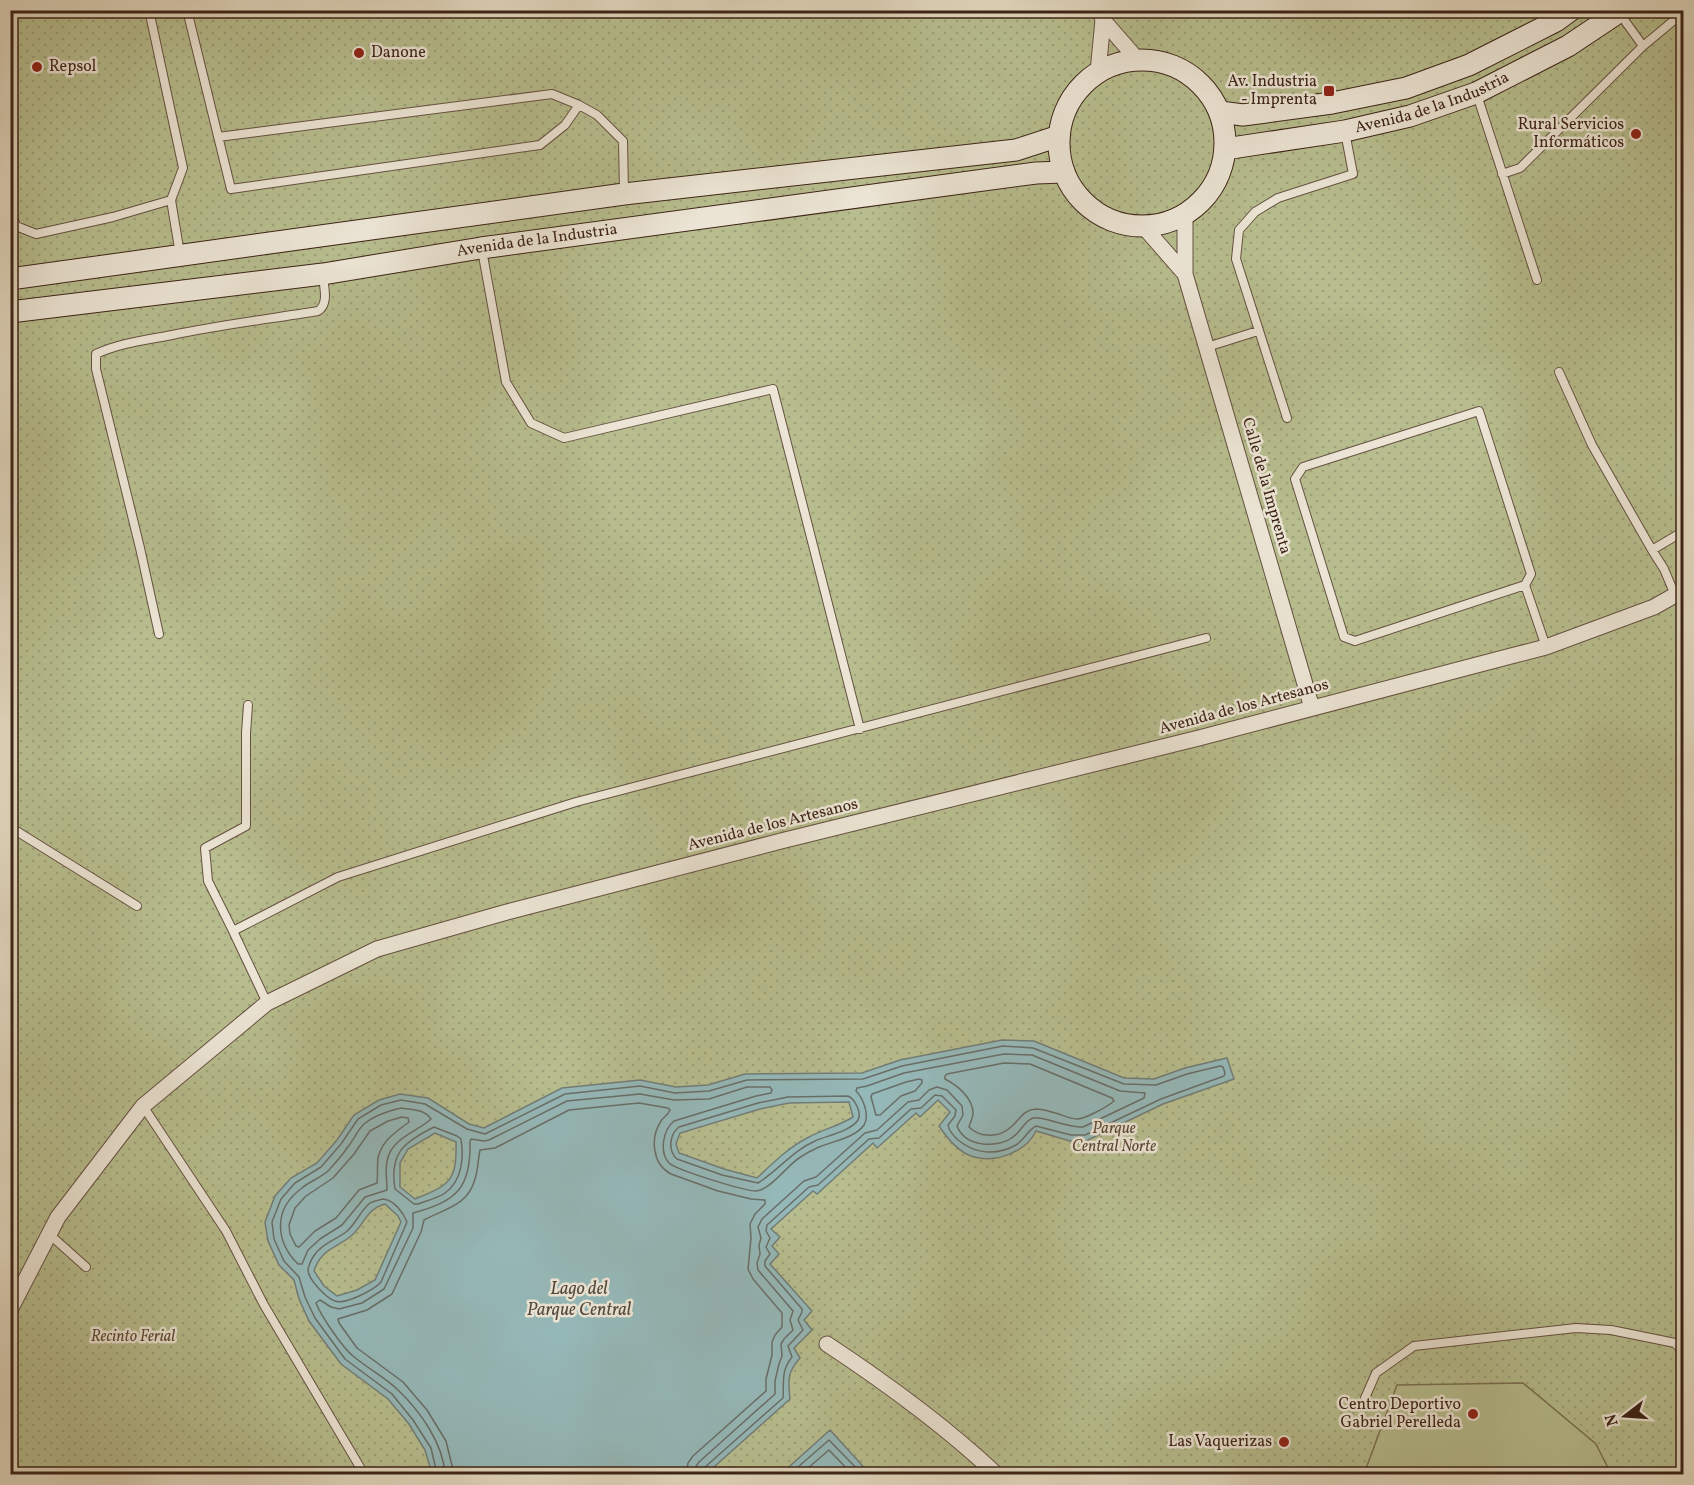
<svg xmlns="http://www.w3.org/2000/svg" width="1694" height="1485" font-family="Vollkorn,serif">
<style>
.green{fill:url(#green-dots);stroke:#7a7052;stroke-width:1.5}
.pitch{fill:#b7bd8e;stroke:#7a7052;stroke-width:1.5}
.water{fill:#95b8b8;stroke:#727d78;stroke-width:1.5;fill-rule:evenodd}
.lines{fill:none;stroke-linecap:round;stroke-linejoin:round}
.shore{stroke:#696e68;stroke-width:1.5}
.lane-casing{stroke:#665141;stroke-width:10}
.street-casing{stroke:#665141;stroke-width:17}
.secondary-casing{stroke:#3d2417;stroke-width:23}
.lane{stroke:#ece5d5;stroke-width:8}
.street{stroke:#ece5d5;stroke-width:15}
.secondary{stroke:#ece5d5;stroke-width:21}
.poi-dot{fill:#8f2418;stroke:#ece5d5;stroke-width:2}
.labels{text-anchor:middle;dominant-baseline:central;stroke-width:5;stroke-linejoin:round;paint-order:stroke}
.poi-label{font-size:16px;fill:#3d2417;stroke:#ece5d5;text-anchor:end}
.street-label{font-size:16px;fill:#3d2417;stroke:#ece5d5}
.park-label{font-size:16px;font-style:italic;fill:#5c4a35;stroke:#ece5d5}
.water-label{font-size:18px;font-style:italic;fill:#53493f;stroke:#ece5d5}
</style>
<defs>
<pattern id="green-dots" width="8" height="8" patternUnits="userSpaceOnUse" patternTransform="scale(1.5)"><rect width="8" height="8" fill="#b7bd8e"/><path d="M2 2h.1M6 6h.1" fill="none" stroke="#9ea27a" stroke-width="1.8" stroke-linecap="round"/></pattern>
</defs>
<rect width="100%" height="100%" fill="#e1d7be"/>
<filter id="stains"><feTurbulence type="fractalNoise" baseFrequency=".00333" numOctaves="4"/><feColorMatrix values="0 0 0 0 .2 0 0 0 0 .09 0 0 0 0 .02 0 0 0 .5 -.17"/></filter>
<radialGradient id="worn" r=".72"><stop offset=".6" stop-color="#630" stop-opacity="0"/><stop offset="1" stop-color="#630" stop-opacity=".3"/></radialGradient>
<path class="green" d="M10,11H1683V1474H11Z"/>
<path class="pitch" d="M1523,1383L1596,1444L1611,1474H1364L1397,1385Z"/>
<path class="water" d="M1002,1040L1034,1041L1124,1078L1154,1079L1185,1068L1227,1058L1234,1079L1163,1104L1086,1141H1070L1036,1131C1026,1152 996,1163 974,1157C959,1153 947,1138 939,1126L950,1112L938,1100L920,1117L916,1113L877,1148L873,1143L817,1194L813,1191L771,1229L780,1237L772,1246L779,1254L770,1264L812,1311L804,1320L812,1330L794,1348L800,1358C787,1372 788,1381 790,1399L706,1474H432L425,1450L409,1424L388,1399L341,1364L309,1321L299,1299L294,1280L279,1265L268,1241L265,1222L275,1196L291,1178L317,1163L337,1140L354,1115L379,1100L400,1094L428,1098L469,1124L484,1128L562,1088L640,1080L676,1087L708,1085L745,1074L862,1073L900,1060ZM849,1102L853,1117C839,1126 824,1129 809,1137C789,1147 774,1162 757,1178L724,1169L679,1153L676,1144L680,1133L760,1109L789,1103ZM435,1133L456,1142C457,1181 450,1185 415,1199L400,1187V1163L408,1149ZM385,1204L398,1216L401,1222L375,1280L357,1290L337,1296L324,1286L314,1271C321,1249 335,1249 351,1236C365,1224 366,1209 385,1204Z
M830,1430L870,1474H781Z"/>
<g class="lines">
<path class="shore" d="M1004,1063L1030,1064L1112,1098L1114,1101C1107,1107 1085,1119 1077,1119C1070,1119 1064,1116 1059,1114C1051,1112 1044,1109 1036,1109C1022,1110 1020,1120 1011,1127C999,1138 980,1138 969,1127C970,1123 973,1118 973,1113C973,1098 957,1085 945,1079V1076L947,1074Z
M919,1079L922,1080V1083L915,1091L901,1096L880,1115H876L871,1097L872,1094L906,1082Z
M848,1096C855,1099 862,1113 858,1120C851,1131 826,1136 815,1141C792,1151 779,1170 758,1183L722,1175L677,1159C668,1151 669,1135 679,1127L758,1103L788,1097Z
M401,1108C412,1110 425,1109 431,1119C417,1132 391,1138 387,1161C385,1170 387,1180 387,1190L365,1197L342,1225L320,1239L308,1250L302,1264H298C275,1241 273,1209 302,1188C310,1181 321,1178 329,1170C335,1163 342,1156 347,1148C353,1141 357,1131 363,1125C373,1116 388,1111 401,1108Z
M402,1117L408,1118L409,1122C396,1132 382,1140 378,1158C377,1166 378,1175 377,1183L359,1190L336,1218L315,1231L299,1247L296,1246L290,1234L289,1225L295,1208L306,1196L333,1178L354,1154L370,1131L388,1121Z
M434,1127L457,1136L461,1139C464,1158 462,1181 445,1193C438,1198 426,1201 418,1204H414L395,1189C389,1153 404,1142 434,1127Z
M383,1199C394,1200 403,1212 407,1222L381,1282C374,1290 345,1305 335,1301C326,1298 308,1279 308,1270C308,1267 311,1260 313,1257C320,1245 335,1240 346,1232C356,1224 360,1211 370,1203C373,1201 379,1200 383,1199Z
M437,1474L431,1448L413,1420L392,1394L345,1359L315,1318L305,1297L299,1277L284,1261L274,1239L272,1222L281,1199L295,1183L321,1167L341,1144L358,1119L381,1105L401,1100L425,1104L467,1129L485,1134L565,1094L640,1086L675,1093L709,1091L747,1080L863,1079L902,1066L1003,1046L1033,1048L1124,1084L1156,1085L1187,1074L1220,1066L1223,1067L1225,1073L1224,1076L1161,1099L1085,1135H1071L1036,1126C1028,1130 1024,1140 1016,1145C996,1156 975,1154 958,1140C953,1135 949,1131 948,1125L955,1116L956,1110L942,1096L935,1095L921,1108L911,1109L879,1138L869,1139L818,1185L809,1187L767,1225L766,1231L770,1238L766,1247L770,1254L765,1261V1266L802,1309V1312L798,1320L803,1330L788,1346L792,1357C781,1371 784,1381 783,1398L704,1468L702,1474
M445,1474C443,1443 420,1411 398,1390C385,1377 367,1368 353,1356C342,1347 321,1316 316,1303L320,1300L331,1307L339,1309L362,1303L384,1289L413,1228V1213C457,1201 471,1188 470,1142L471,1139L484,1141L489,1140L567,1101L640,1094L674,1100L709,1099L747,1087H770L772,1090L771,1093L756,1096L674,1121C663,1130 659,1152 669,1163C676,1170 745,1191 756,1191C769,1191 788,1165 799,1158C805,1154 812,1150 819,1147C833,1141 855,1138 864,1125C870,1115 863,1098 856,1091L857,1088L867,1086L904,1073L1004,1054L1032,1055L1120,1091L1145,1093L1144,1098L1083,1127C1068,1128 1043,1116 1033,1118C1024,1121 1021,1132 1013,1137C997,1149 965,1147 957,1126L963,1115L962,1106L947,1090L937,1087L929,1090L919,1100L908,1102L877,1130L865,1133L816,1177L804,1181L762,1219L758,1227L761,1238L759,1245L760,1254L757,1263L758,1270L793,1311L790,1320L793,1330L784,1339L781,1344L782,1356L779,1364L775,1381V1394L699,1462L695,1468V1474
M454,1474L446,1441L427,1410L403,1382L357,1348L339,1323L338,1319L367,1310L392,1294L421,1232L424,1220C444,1209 468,1206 475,1179C478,1170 478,1159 480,1150L495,1148L569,1110L639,1103L668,1108L670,1110C668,1115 664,1117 661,1121C650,1138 652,1164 671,1174L718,1191L751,1199L765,1200V1204L755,1214L750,1224L751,1238L748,1269L753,1279L782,1313V1327L775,1335L772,1342V1355L766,1379V1391L693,1456L688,1463L686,1474
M790,1474L829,1440L862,1474
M801,1474L829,1450L852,1474"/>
<defs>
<path id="lane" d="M149,10L183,168L171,200L180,254
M187,10L231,189L540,145L565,125L579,105
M1620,14L1643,46
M1477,95L1537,280
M218,137L552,94L579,105L597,115L623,141L624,193
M1502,174L1520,168L1643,46L1684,12
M10,209L16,226L36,234L113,217L171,200
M482,250L506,382L531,423L564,438L773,389L860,729
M1207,347L1258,331
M1559,372L1592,445L1652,550L1684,531
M1287,418L1236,259L1239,230L1255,212L1278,198L1353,174L1345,132
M1652,550L1664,569L1675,595
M1525,585L1531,574L1479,411L1303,467L1295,479L1344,637L1355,641L1525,585L1546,647
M159,634L140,548L96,369V354C120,343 146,340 172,335C220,325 269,319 318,311C329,304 324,288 323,276
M10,827L137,906
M233,931L208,881L205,848L246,826V733L248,705
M267,1003L233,931L338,877L576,802L1206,638
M143,1106L226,1231L264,1305L364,1474
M49,1234L86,1267
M1365,1398L1376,1373L1414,1346L1576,1328L1611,1330L1675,1343L1684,1353"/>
<path id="street" d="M1103,20L1137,59
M1098,72L1103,20L1100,10
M1185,215V274L1312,708
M1143,226L1185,274
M10,1310L58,1217L143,1106L267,1003L377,949L507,912L781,841L1199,738L1511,656L1546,647L1654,607L1684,590
M827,1344C886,1383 944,1425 996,1474"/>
<g id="secondary">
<circle cx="1142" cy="143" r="83"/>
<path d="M1220,112L1243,115L1266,112L1332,103L1406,88L1469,65L1556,21L1571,10"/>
<path id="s1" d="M1225,149L1345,131L1410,116L1476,93L1568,46L1622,10"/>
<path d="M10,279L624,194L1016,150L1059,136"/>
<path id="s2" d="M10,312L323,274L481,248L1036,173L1064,172"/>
</g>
</defs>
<use href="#lane" class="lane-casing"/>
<use href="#street" class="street-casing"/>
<use href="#secondary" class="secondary-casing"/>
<use href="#lane" class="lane"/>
<use href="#street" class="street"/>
<use href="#secondary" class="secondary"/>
</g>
<g class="poi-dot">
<circle cx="359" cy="53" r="6"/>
<circle cx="37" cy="67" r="6"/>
<rect x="1323" y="85" width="12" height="12" rx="3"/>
<circle cx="1636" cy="134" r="6"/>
<circle cx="1473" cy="1414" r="6"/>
<circle cx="1284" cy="1442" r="6"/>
</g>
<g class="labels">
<g class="poi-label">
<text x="371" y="53" text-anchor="start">Danone</text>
<text x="49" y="67" text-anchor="start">Repsol</text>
<text x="1317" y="82">Av. Industria<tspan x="1317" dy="18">- Imprenta</tspan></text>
<text x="1624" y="125">Rural Servicios<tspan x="1624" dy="18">Informáticos</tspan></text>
<text x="1461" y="1405">Centro Deportivo<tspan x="1461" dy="18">Gabriel Perelleda</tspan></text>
<text x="1272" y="1442">Las Vaquerizas</text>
</g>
<g class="street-label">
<text stroke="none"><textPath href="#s1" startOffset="213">Avenida de la Industria</textPath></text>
<text stroke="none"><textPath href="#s2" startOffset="532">Avenida de la Industria</textPath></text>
<text transform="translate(1266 486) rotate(74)">Calle de la Imprenta</text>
<text transform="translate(1244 707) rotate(-15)">Avenida de los Artesanos</text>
<text transform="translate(773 825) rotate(-14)">Avenida de los Artesanos</text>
</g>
<g class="park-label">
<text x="1114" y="1129">Parque<tspan x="1114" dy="18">Central Norte</tspan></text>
<text x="133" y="1337">Recinto Ferial</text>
</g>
<g class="water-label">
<text x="579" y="1289">Lago del<tspan x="579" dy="21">Parque Central</tspan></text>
</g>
</g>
<rect width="1694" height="1485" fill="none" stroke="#e1d7be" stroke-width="36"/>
<rect x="12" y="12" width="1670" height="1461" fill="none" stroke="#3d2417" stroke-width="3"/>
<rect x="18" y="18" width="1658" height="1449" fill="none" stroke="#3d2417" stroke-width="1.5"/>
<g transform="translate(1625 1416) rotate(253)" stroke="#ece5d5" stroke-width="4.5" paint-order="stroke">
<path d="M0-4.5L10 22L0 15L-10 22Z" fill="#3d2417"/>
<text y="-9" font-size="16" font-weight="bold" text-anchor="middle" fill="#3d2417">N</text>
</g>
<rect width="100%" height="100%" filter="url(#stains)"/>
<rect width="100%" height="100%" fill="url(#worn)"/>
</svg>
